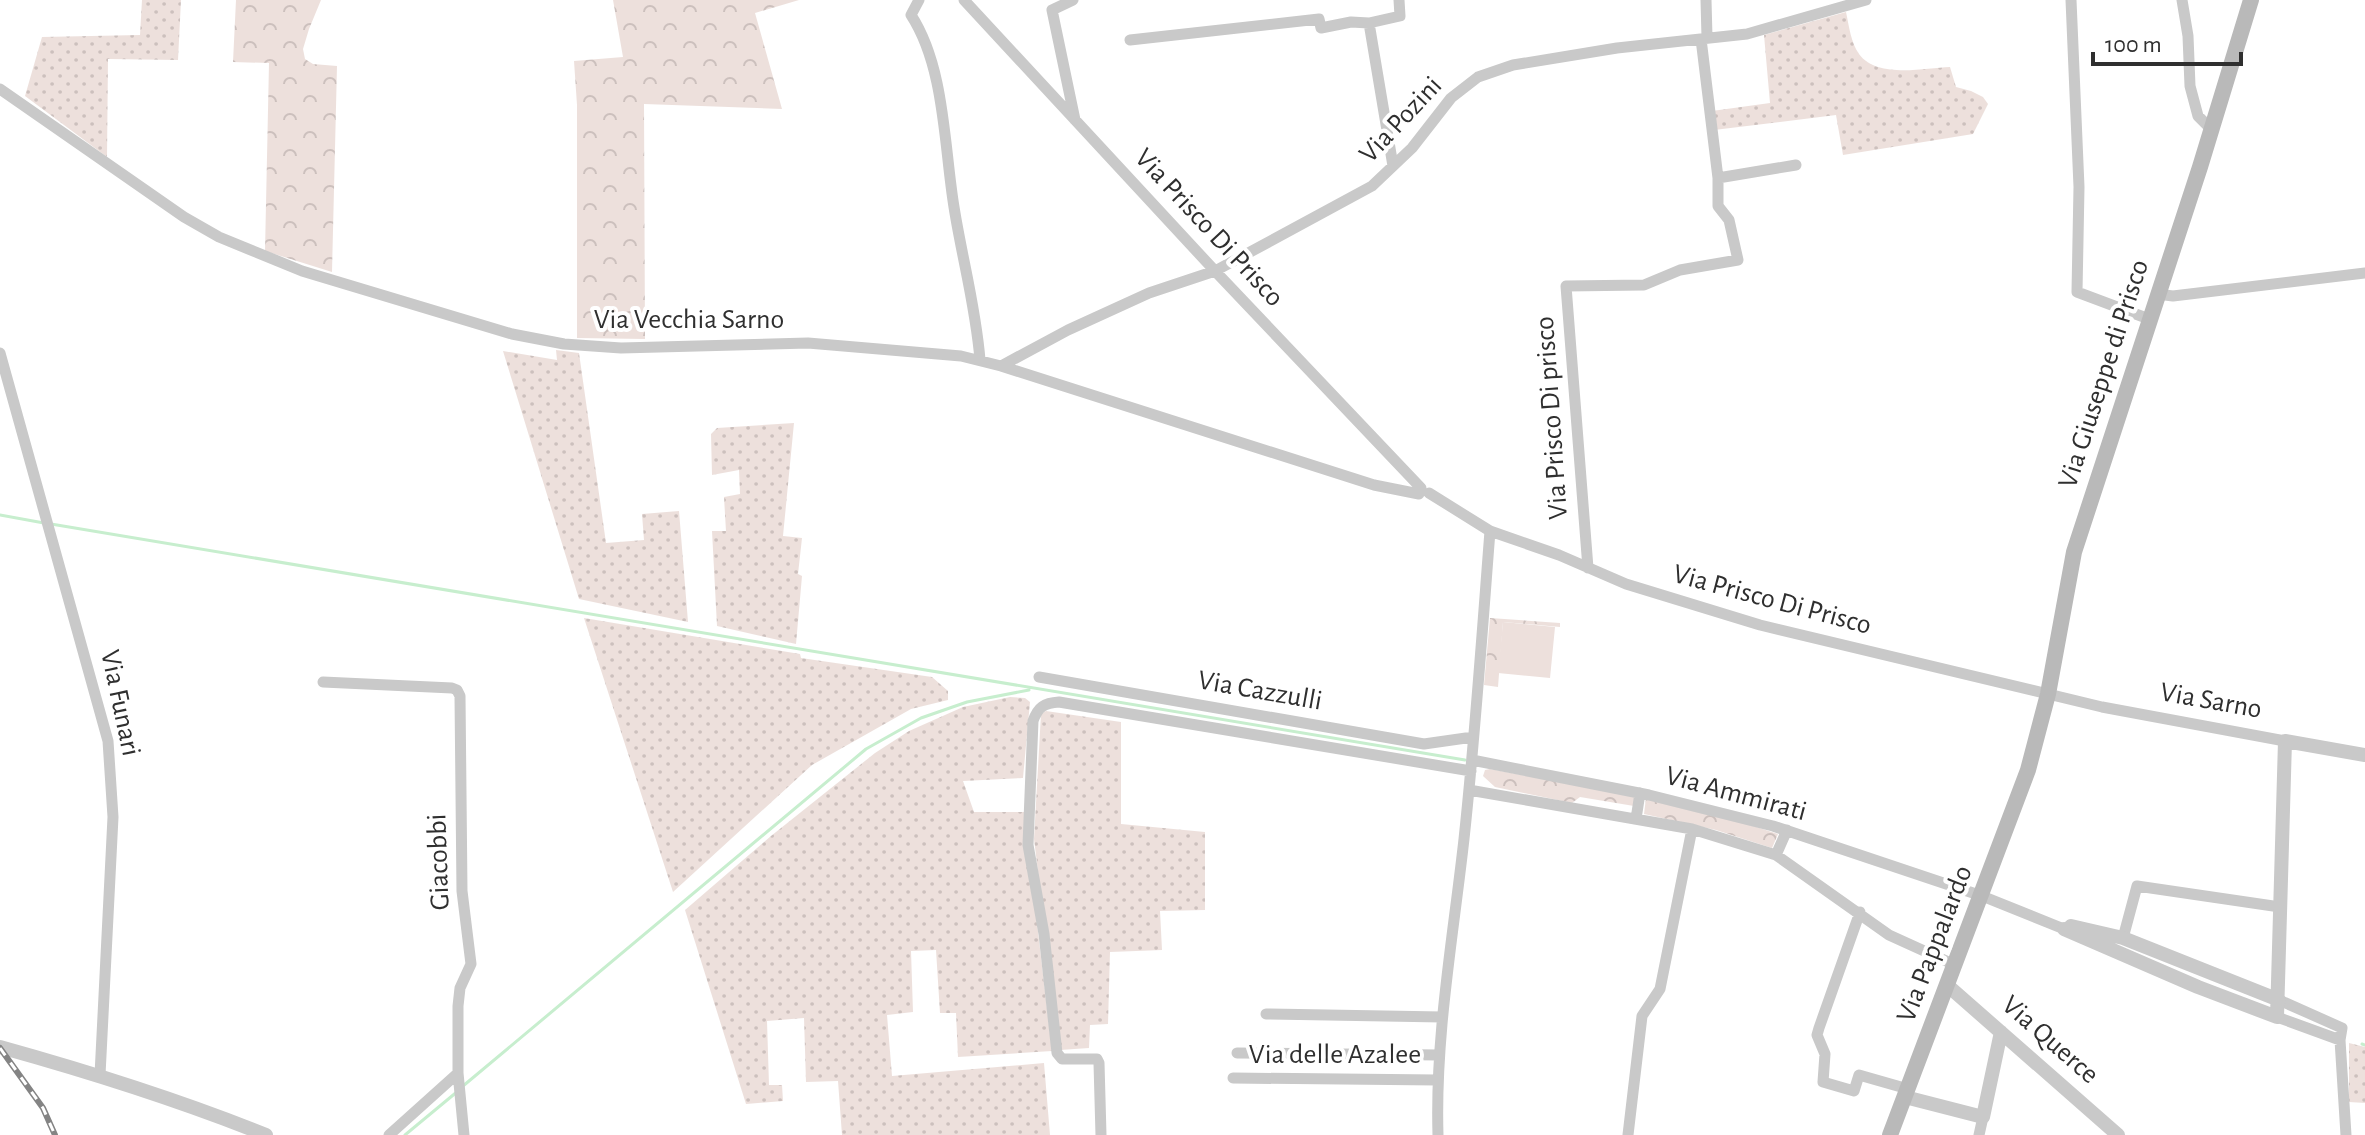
<svg xmlns="http://www.w3.org/2000/svg" width="2365" height="1135" font-family="'Alegreya Sans',sans-serif">
<style>
.grass{fill:url(#grass-dots)}
.forest{fill:url(#forest-crowns)}
.garden{fill:#ede0dc}
.lines{fill:none;stroke-linecap:round;stroke-linejoin:round}
.stream{stroke:#c7eece;stroke-width:3}
.minor{stroke:#c9c9c9;stroke-width:11}
.tertiary{stroke:#c9c9c9;stroke-width:14}
.secondary{stroke:#b9b9b9;stroke-width:16}
.rail-casing{stroke:#848484;stroke-width:6}
.rail{stroke:#fff;stroke-width:3;stroke-dasharray:9;stroke-linecap:butt}
.labels{text-anchor:middle;dominant-baseline:central;stroke-width:8;stroke-linejoin:round;paint-order:stroke}
.street-label{font-size:28px;fill:#2f2f2f;stroke:#fff}
</style>
<defs>
<pattern id="grass-dots" width="8" height="8" patternUnits="userSpaceOnUse" patternTransform="scale(2)"><rect width="8" height="8" fill="#ede0dc"/><path d="M2 2h.1M6 6h.1" fill="none" stroke="#ccc0bd" stroke-width="1.8" stroke-linecap="round"/></pattern>
<pattern id="forest-crowns" width="20" height="18" patternUnits="userSpaceOnUse" patternTransform="scale(2)"><rect width="20" height="18" fill="#ede0dc"/><path d="M2 6a3 3 0 1 1 6 0M12 15a3 3 0 1 1 6 0" fill="none" stroke="#ccc0bd"/></pattern>
</defs>
<rect width="100%" height="100%" fill="#fff"/>
<path class="grass" d="M142,0H181L178,60L108,59L107,157L25,96L42,37L140,35Z
M1846,12C1849,26 1851,43 1859,54C1877,79 1924,68 1950,67L1956,87L1971,91L1983,97L1988,104L1973,134L1843,155L1836,115L1714,130L1712,111L1770,103L1764,35Z
M556,350L579,353L606,543L644,540L642,514L679,511L688,622L579,599L503,351L557,360Z
M794,423L783,536L802,538L798,574L802,576L796,644L717,626L712,531H726L724,497L740,494L739,470L712,475L711,434L717,428Z
M584,618L800,654L801,658L932,677L948,691V700L911,709L812,765L673,892Z
M1010,697L1025,698L1030,702L1023,778L963,781L974,812H1024L1052,1051L958,1057L956,1013H940L936,950L911,951L913,1012L887,1015L892,1076L1044,1063L1050,1135H842L838,1081L806,1082L804,1018L767,1021L769,1085H782L783,1101L746,1104L685,910L771,836L875,753L909,731L963,707Z
M1046,711L1121,722V824L1205,832V910L1160,911L1162,950L1110,952L1108,1024L1090,1025L1089,1048L1060,1050L1034,839L1041,714Z
M2349,1043L2365,1047V1103L2349,1102Z"/>
<path class="forest" d="M236,0H321L309,29L303,49L305,59L313,64L337,66L332,272L265,251L269,63L233,62Z
M613,0H799L755,13L782,109L644,104L645,339L577,338V105L574,61L623,57Z
M1490,618L1560,623V627L1503,622L1498,687L1484,685Z
M1490,769L1635,796L1634,806L1580,797L1572,803L1495,787L1483,776L1485,770Z
M1646,798L1741,822L1778,834L1772,848L1716,830L1644,814Z"/>
<path class="garden" d="M1503,622L1555,627L1550,678L1498,673Z"/>
<g class="lines">
<path class="stream" d="M0,515L44,523
M51,524L1465,760
M2362,1044L2365,1045
M463,1086L866,749L921,718L967,702L1029,690
M405,1135L458,1091"/>
<path class="minor" d="M919,0L911,15C945,67 944,146 954,207C962,258 976,308 980,360
M964,0L1215,271L1421,488
M1073,0L1052,10L1075,120
M1706,0L1707,37
M2071,0L2079,187L2077,292L2149,319
M2182,0L2188,36L2190,86L2198,116L2211,129
M1701,39L1718,178L1796,165
M1130,40L1319,19L1321,28L1351,22L1369,23
M0,89L184,217L219,237L302,271L512,334L564,344L621,348L808,343L961,356L1001,366L1374,485L1419,494
M1393,166L1369,23L1400,16L1399,0
M2157,294L2173,296L2365,273
M0,353L108,741L113,817L100,1075
M1001,366L1068,330L1149,293L1215,271L1372,186L1412,148L1451,98L1478,77L1513,65L1617,48L1747,34L1866,0
M1429,493L1490,531L1559,555L1626,584L1760,625L2102,707L2285,741
M1588,568L1566,286L1644,285L1680,270L1738,260L1729,220L1718,206V178
M1039,677L1424,744L1473,737
M323,682L452,688L457,690L460,696L462,891L471,964L460,988L458,1006V1073L389,1135
M1472,760L1649,795L1773,826L1982,896L2064,929
M1469,790L1692,829L1776,855L1889,935L1955,965
M1636,819L1640,793
M1776,855L1787,830
M1860,912L1819,1028L1817,1035L1825,1054L1823,1082L1854,1091L1859,1075L1908,1089
M2123,938L2137,886L2280,907
M2279,1000L2342,1028L2340,1040L2346,1135
M1266,1014L1442,1017
M2277,1017L2340,1040
M1237,1053L1439,1055
M458,1073L464,1135
M1233,1078L1437,1080
M1101,1135L1099,1063L1097,1059H1062L1057,1053L1044,934L1028,845L1033,721C1038,707 1044,703 1059,702L1471,771
M1438,1135C1435,1036 1453,938 1464,839C1475,737 1482,634 1490,531
M1628,1135L1642,1016L1660,989L1692,829
M1979,1135L1983,1117"/>
<path class="tertiary" d="M2071,926L2123,938L2279,1000
M2064,929L2198,987L2277,1017L2285,741L2365,755
M1947,985L2118,1135
M0,1047C90,1072 179,1100 266,1135
M1905,1097L1983,1117L2001,1032"/>
<path class="secondary" d="M1890,1135L2028,770L2048,694L2074,552L2200,167L2251,0"/>
<defs>
<path id="rail" d="M0,1048L43,1108L55,1135"/>
</defs>
<use href="#rail" class="rail-casing"/>
<use href="#rail" class="rail"/>
</g>
<g class="labels">
<g class="street-label">
<text transform="translate(1401 120) rotate(-47)">Via Pozini</text>
<text transform="translate(1209 228) rotate(47)">Via Prisco Di Prisco</text>
<text x="689" y="320">Via Vecchia Sarno</text>
<text transform="translate(2104 374) rotate(-72)">Via Giuseppe di Prisco</text>
<text transform="translate(1552 418) rotate(-94)">Via Prisco Di prisco</text>
<text transform="translate(1772 600) rotate(15)">Via Prisco Di Prisco</text>
<text transform="translate(1260 691) rotate(10)">Via Cazzulli</text>
<text transform="translate(2211 701) rotate(10)">Via Sarno</text>
<text transform="translate(120 703) rotate(78)">Via Funari</text>
<text transform="translate(1736 794) rotate(15)">Via Ammirati</text>
<text transform="translate(439 862) rotate(-92)">Giacobbi</text>
<text transform="translate(1935 944) rotate(-69)">Via Pappalardo</text>
<text transform="translate(2050 1040) rotate(41)">Via Querce</text>
<text x="1335" y="1055">Via delle Azalee</text>
</g>
</g>
<path d="M2093 52v12h148v-12" fill="none" stroke="#2f2f2f" stroke-width="4"/>
<text x="2105" y="52" font-size="24" fill="#2f2f2f" stroke="#ffffff" stroke-width="6" paint-order="stroke">100 m</text>
</svg>
